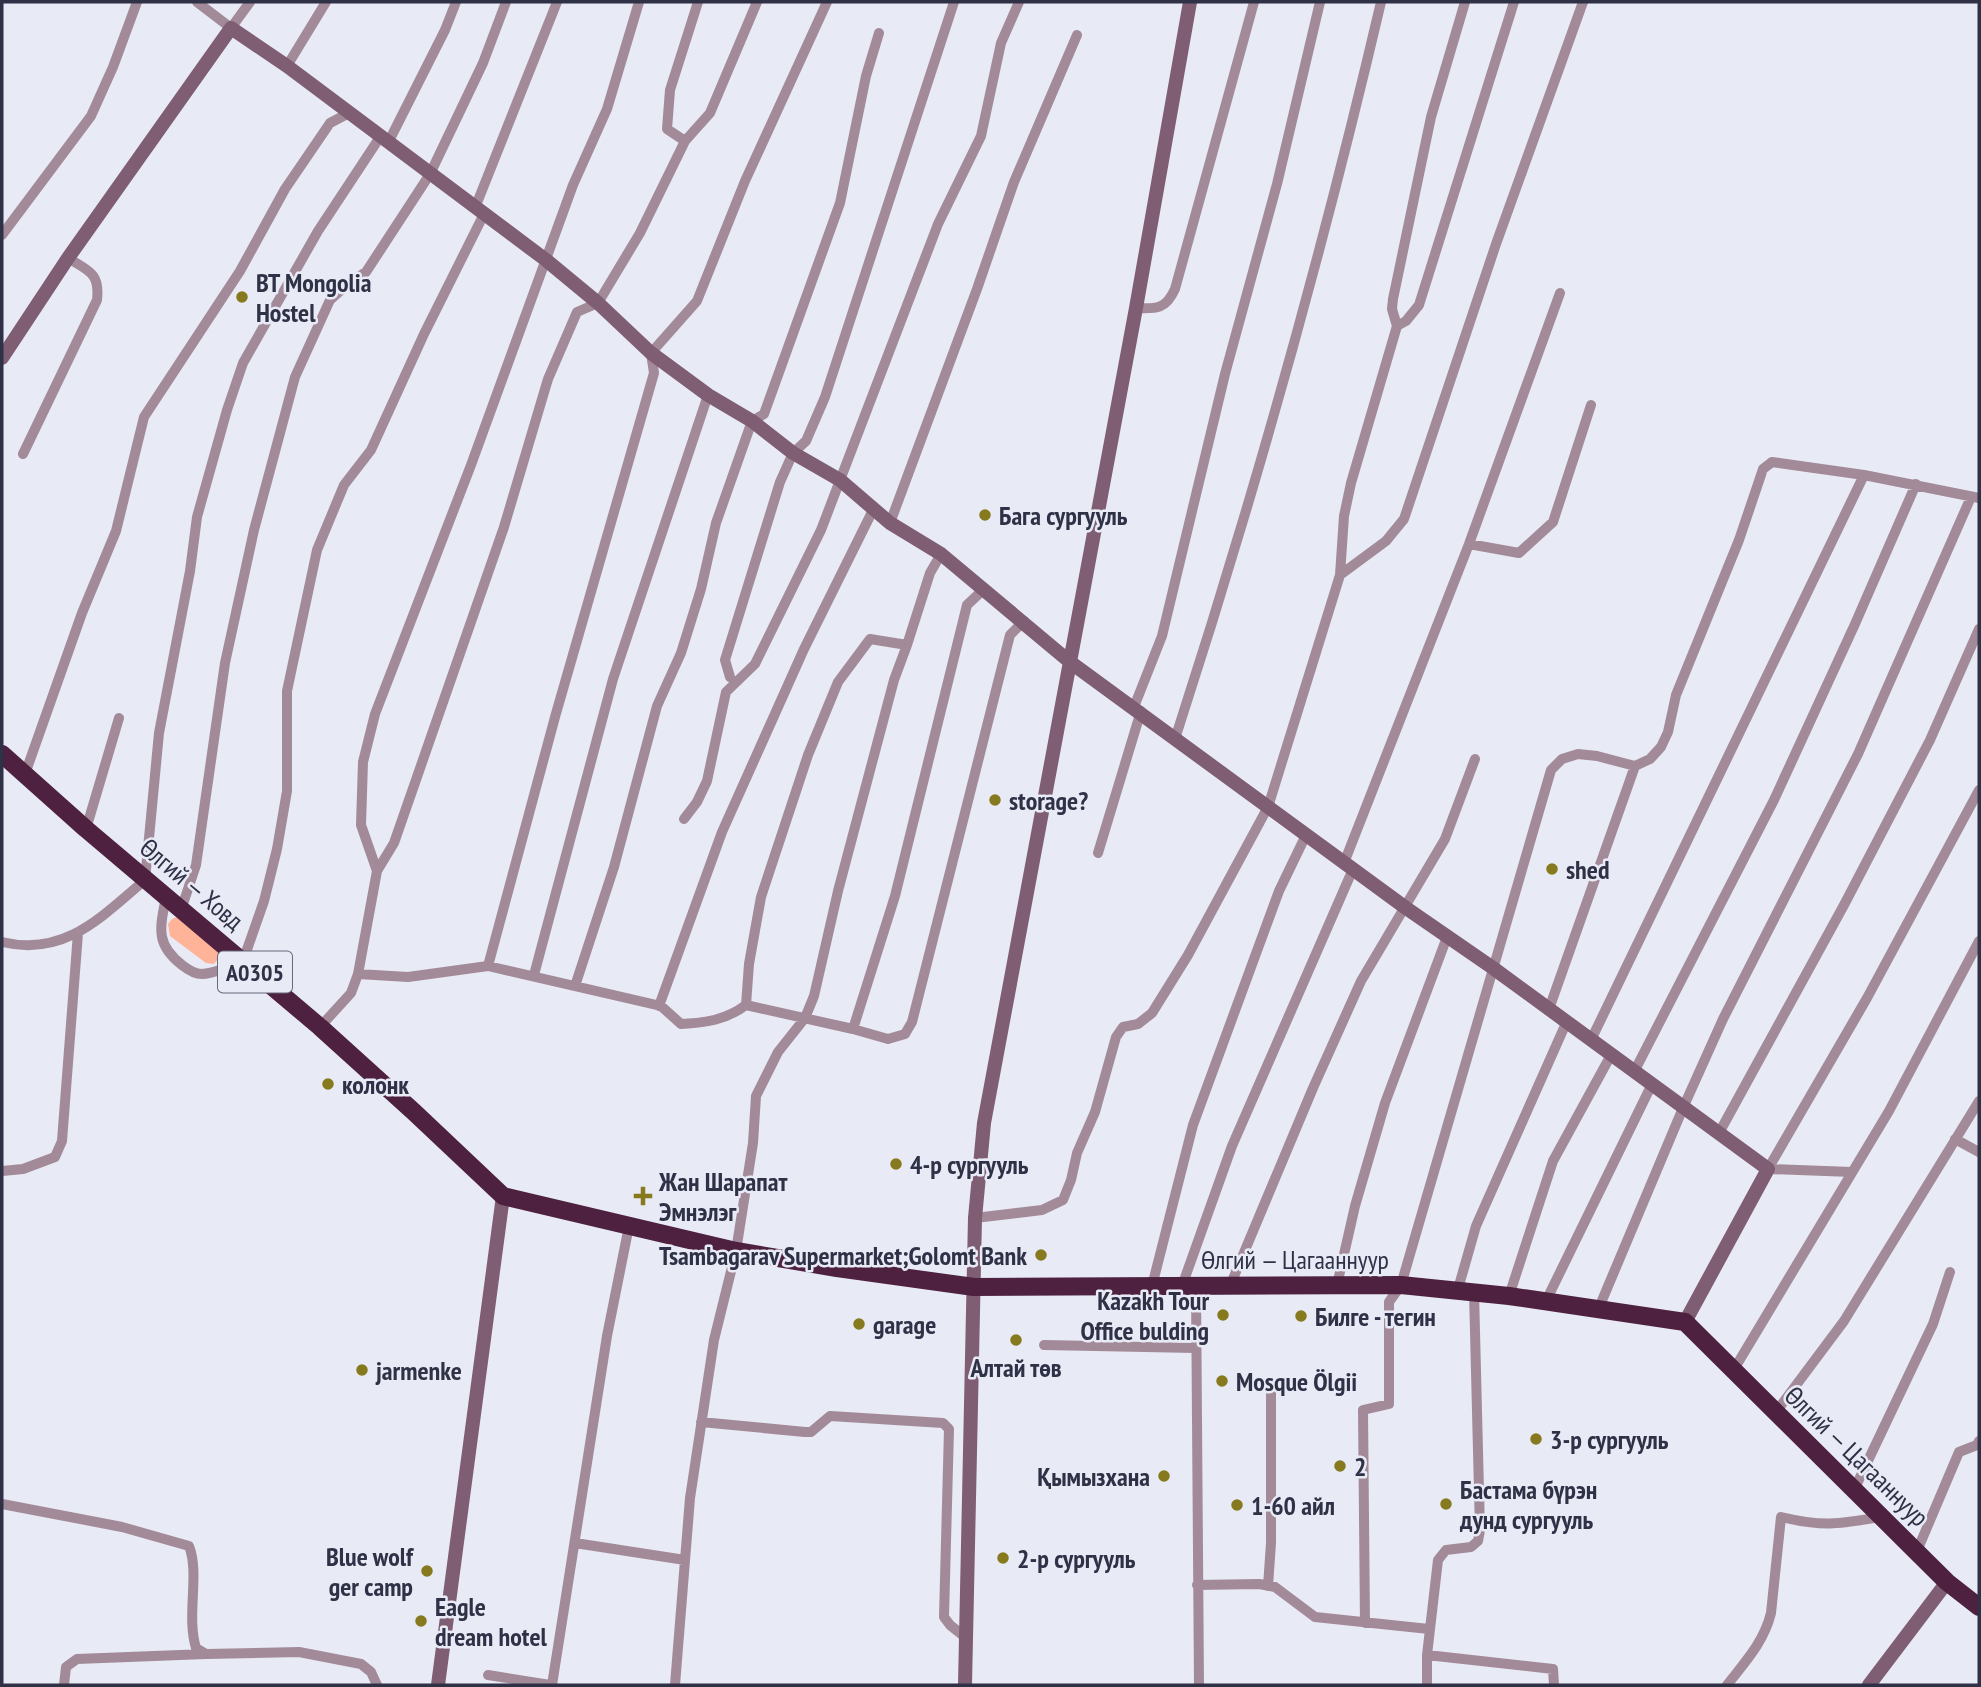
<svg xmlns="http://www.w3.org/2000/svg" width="1981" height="1687" font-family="'PT Sans Narrow',sans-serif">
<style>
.green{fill:#ffb398}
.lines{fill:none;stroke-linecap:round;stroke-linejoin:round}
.street{stroke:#a38a99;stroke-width:10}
.secondary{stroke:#7f5d72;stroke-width:14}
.highway{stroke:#4d213f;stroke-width:18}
.poi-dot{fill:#86791e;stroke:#e8eaf5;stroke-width:2.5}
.labels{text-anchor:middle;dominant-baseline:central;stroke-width:5;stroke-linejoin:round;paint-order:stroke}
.shield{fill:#e8eaf5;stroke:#66687b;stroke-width:2}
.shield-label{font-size:24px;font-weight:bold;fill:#2f3147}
.poi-label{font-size:26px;font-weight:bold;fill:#2f3147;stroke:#e8eaf5;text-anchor:start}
.street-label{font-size:26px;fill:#2f3147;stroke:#e8eaf5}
</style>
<rect width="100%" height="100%" fill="#e8eaf5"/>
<path class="green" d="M177,917L219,952L218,959L214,964L206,963L170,936L168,924L172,919Z"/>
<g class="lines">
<path class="street" d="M197,2L231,28L250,2
M287,66L326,2
M685,141L667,129L670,90L698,2
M388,143L445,30L456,2
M475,208L557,2
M2,235L91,116L113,67L137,2
M1136,308C1157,309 1166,309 1175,289L1254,2
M1397,326L1392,309L1393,299L1431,117L1465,2
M23,454L97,300C100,273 89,271 68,258
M890,523L977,289L1014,182L1077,35
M1469,544L1519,553L1553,522L1591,405
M1340,575L1344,516L1351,483L1397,326L1406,321L1419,305L1514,2
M983,590L967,605L895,896L853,1029L888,1039L905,1034L912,1022L1010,635L1024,621
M730,677L725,660L780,482L793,453L806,441L825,397L954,2
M1134,707L1162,636L1225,374L1277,184L1320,2
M1175,739C1254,496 1323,250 1381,2
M25,774L82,613L116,531L144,417L240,271L285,189L330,123L349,113
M684,819L697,802L707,781L726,692L755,664L821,530L938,224L981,136L1001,43L1019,2
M86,829L119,718
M1098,853L1141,711
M1344,863L1469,544L1560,293
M377,871L361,825L363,762L375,714L471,465L573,185L607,109L639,2
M166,897C160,928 155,944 182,965C187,969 195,974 202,974C217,973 229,965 245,965
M181,910L196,865L225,663L254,530L295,377L330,300L349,283L366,272L430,174L483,63L506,2
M2,942C65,957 101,917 145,880L159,733L190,571L197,517L227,410L243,363L318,231L380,137
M243,961L264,901L277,849L287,791V691L317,550L344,485L371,450L424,334L484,214
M488,966L555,717L654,373L651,353L697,301L745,181L827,2
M358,974L377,871L394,843L504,527L548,379L577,312L598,303L640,233L685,141L710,113L757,2
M534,975L613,679L708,395
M575,986L614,867L657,706L681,653L701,589L716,523L752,421L764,414L840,203L866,76L879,33
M746,1005L749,964L761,897L808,755L838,682L870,639L907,645
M659,1006L722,832L804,649L873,510
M1549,1009L1635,766
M320,1027L351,993L358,974L408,977L488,966L661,1006L681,1024C705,1023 726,1020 746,1005L853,1029
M1591,1040L1864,475
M1634,1072L1774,800L1855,624L1916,484
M1719,1133L1844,905L1930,740L1979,629
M1955,1139L1979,1152
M2,1171L23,1169L55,1157L62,1141L78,933
M1852,1172L1768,1169L1867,998L1979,790
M975,1218L1042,1210L1063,1200L1071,1180L1077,1153L1095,1112L1116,1037L1123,1027L1138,1024L1152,1013L1188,955L1268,807L1340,575L1386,541L1404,519L1496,244L1583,2
M1337,1285L1355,1206L1385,1103L1447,937
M1152,1286L1193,1125L1279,891L1306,835
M1182,1286L1232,1146L1353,869
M1196,1286L1199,1685
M1230,1286L1313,1088L1361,981L1445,839L1475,759
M1458,1289L1476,1226L1567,1021
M1509,1296L1553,1161L1611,1055
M1545,1303L1652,1084
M1598,1310L1683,1108L1723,1019L1858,754L1971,497
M1044,1345L1195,1348
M1733,1371L1889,1111L1979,941
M1776,1412L1844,1321L1979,1101
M701,1422L805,1432H811L830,1416L943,1423L949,1429L944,1617L950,1625L965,1637
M1854,1490L1933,1324L1950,1272
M2,1504L122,1527L189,1546C200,1574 186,1616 196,1648L206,1654L299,1652L361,1664L371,1672L377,1685
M575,1543L685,1560
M1917,1551L1959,1452L1977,1445L1979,1441
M1197,1585L1259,1584L1275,1587L1315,1617L1429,1629
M1268,1586L1271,1543V1391
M1365,1623L1363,1410L1389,1404V1302L1401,1285L1551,770L1562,759L1578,754L1597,756L1635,766L1650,759L1661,747L1668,732L1676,695L1739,540L1763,469L1772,462L1864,475L1979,498
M1427,1655L1553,1669L1554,1685
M488,1675L550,1685
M64,1685L66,1667L77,1659L206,1654
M552,1685L607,1336L629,1226
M675,1685L690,1498L714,1340L736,1251L753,1143L756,1096L778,1052L805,1018L814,996L838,891L894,680L907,645L930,573L941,554
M1427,1685V1655L1438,1560L1446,1550L1471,1547L1478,1541L1480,1530L1474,1292
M1727,1685C1745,1662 1764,1642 1771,1613L1781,1517C1823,1527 1839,1524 1881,1517"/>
<path class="secondary" d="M2,358L68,258L231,28L287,66L546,260L598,303L651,353L708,395L752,421L793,453L840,480L890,523L941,554L1070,662L1406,908L1493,968L1768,1169L1685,1322
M438,1685L503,1196
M965,1685L975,1218L984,1123L1136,308L1190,2
M1869,1685L1947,1582"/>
<path class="highway" d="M2,754L86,829L320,1027L414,1112L503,1196L736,1251L837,1268L974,1287L1401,1285L1509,1296L1685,1322L1947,1582L1979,1607"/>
</g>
<g class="poi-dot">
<circle cx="242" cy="297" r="7"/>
<circle cx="985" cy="515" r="7"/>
<circle cx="995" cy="800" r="7"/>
<circle cx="1552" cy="869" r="7"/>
<circle cx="328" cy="1084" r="7"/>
<circle cx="896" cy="1164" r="7"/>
<path d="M639.5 1185.5h7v7h7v7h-7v7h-7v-7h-7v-7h7z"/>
<circle cx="1041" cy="1255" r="7"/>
<circle cx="1223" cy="1315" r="7"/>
<circle cx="1301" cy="1316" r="7"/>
<circle cx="859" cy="1324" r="7"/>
<circle cx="1016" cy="1340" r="7"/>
<circle cx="362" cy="1370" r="7"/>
<circle cx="1222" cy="1381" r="7"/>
<circle cx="1536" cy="1439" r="7"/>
<circle cx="1340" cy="1466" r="7"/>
<circle cx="1164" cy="1476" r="7"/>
<circle cx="1446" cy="1504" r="7"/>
<circle cx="1237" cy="1505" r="7"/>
<circle cx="1003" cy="1558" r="7"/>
<circle cx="427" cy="1571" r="7"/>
<circle cx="421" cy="1621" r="7"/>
</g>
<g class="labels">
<rect class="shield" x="218" y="951.5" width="74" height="41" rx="5"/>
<g class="shield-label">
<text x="255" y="972">A0305</text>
</g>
<g class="poi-label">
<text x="256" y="282">BT Mongolia<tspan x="256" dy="30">Hostel</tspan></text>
<text x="999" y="515">Бага сургууль</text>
<text x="1009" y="800">storage?</text>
<text x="1566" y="869">shed</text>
<text x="342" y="1084">колонк</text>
<text x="910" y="1164">4-р сургууль</text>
<text x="659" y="1181">Жан Шарапат<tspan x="659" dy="30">Эмнэлэг</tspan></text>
<text x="1027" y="1255" text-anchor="end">Tsambagarav Supermarket;Golomt Bank</text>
<text x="1209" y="1300" text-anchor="end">Kazakh Tour<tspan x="1209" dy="30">Office bulding</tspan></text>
<text x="1315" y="1316">Билге - тегин</text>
<text x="873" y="1324">garage</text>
<text x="1016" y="1367" text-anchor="middle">Алтай төв</text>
<text x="376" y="1370">jarmenke</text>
<text x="1236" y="1381">Mosque Ölgii</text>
<text x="1550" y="1439">3-р сургууль</text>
<text x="1354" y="1466">2</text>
<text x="1150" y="1476" text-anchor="end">Қымызхана</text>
<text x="1460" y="1489">Бастама бүрэн<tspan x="1460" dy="30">дунд сургууль</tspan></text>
<text x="1251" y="1505">1-60 айл</text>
<text x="413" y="1556" text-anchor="end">Blue wolf<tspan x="413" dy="30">ger camp</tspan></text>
<text x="1017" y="1558">2-р сургууль</text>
<text x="435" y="1606">Eagle<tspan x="435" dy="30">dream hotel</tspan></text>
</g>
<g class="street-label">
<text transform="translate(192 884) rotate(40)">Өлгий — Ховд</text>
<text x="1295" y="1259">Өлгий — Цагааннуур</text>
<text transform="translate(1857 1456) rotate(44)">Өлгий — Цагааннуур</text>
</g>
</g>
<rect width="1981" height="1687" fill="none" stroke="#2f3147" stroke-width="7"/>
</svg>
